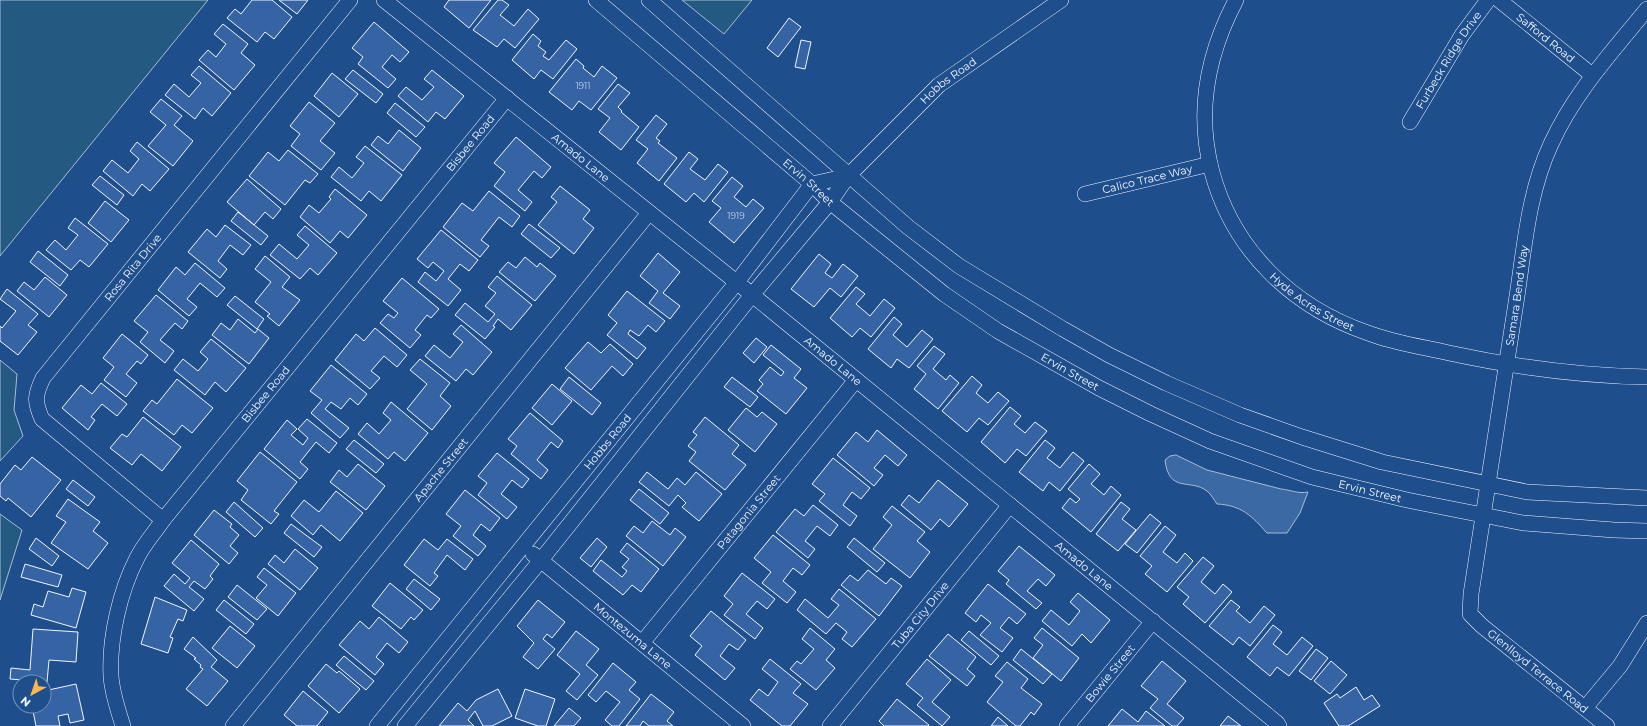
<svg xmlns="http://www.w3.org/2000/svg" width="1647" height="726" font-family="Montserrat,sans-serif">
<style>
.green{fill:#245a82;stroke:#a8bbd7}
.water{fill:#3b69a3;stroke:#a8bbd7}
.building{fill:#3563a3;stroke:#f2f6ff}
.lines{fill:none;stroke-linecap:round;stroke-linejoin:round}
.minor-casing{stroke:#f2f6ff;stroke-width:16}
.minor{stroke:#1f4e8c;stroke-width:15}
.labels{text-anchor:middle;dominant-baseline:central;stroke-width:3;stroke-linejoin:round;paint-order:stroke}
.number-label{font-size:9px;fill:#c3d1e8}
.street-label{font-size:11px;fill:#f2f6ff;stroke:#1f4e8c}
</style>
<rect width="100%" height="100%" fill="#1f4e8c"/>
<path class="green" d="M0,0H208L0,256Z
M682,0H752L724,34Z
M0,360L17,374L14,410L23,436L0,461Z
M0,514L22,530L0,600Z"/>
<path class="water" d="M1176,455L1207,470L1281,489C1291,490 1298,494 1308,492L1300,513L1287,533H1267C1252,516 1241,505 1217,504C1214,500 1211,494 1207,491C1190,478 1169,494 1165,460L1170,456Z"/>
<path class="building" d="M252,0H272L292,17L274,39L265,32L257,42L227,18L235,9L241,14Z
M279,0H308L297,14Z
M449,0H491L469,28L444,7Z
M498,0H502L509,5L500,15L514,26L528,9L539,19L515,48L504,39L497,47L473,30Z
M789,18L801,27L778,57L767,48Z
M374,22L409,52L400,62L392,55L382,67L396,79L388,88L358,64L363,57L352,48Z
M223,24L248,44L241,53L255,65L234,90L199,60L208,50L216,57L226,44L214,34Z
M533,34L541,41L538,46L546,52L543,56L549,60L566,40L577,49L553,79L541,70L534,79L512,60Z
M801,40L811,42L805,69L795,67Z
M576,59L584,66L583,68L594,77L602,66L617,78L591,110L579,101L572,110L549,92Z
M199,66L231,93L212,116L203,108L195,119L165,95L174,84L189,97L201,83L191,75Z
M353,70L383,94L376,103L345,79Z
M432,70L464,96L445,119L436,112L428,122L398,96L406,87L422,100L434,87L424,79Z
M332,73L358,94L339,117L314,96Z
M618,84L630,93L618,107L622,111L621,112L639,127L621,150L599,132L610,118L598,109Z
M161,99L182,116L174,125L193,141L173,166L148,146L166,125L150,112Z
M309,102L335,123L320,141L335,153L321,170L291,146L300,134L290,126Z
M395,103L425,127L416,137L387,113Z
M656,115L667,124L656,138L660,141L658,143L677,158L659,181L637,163L648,149L636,140Z
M399,130L421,148L403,171L371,145L378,136L388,144Z
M516,137L551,167L542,178L534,171L518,190L532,202L525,211L494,186L505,172L494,163Z
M137,142L169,169L150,191L142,184L133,196L103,171L112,160L128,173L139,159L130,151Z
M365,146L402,175L381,201L369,191L361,201L331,177L339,167L352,178L364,163L356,157Z
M288,150L318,174L310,183L305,180L285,205L249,176L268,152L279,161Z
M689,152L698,159L690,169L705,180L718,164L728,172L704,202L694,193L686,202L664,184Z
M100,176L124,195L117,205L92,185Z
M732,177L743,186L734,197L746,207L753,199L764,208L734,243L709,222L721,208L712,201Z
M247,179L281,209L273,219L265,212L254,225L227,202Z
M560,186L590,210L583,219L594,228L574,254L538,225L557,202L551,197Z
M335,189L367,215L348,238L340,231L330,243L300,217L309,205L319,213L331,199L329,197Z
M489,191L520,216L512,227L499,217L481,240L489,246L480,257L443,227L462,203L473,211Z
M105,201L129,220L111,242L88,223Z
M238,212L268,236L261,245L231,221Z
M75,218L108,244L89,267L80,260L71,270L46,250L55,240L66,250L78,235L68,228Z
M529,224L560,248L551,258L521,234Z
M225,225L251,245L243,255L230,245L218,261L227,269L220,278L188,252L207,229L216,237Z
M305,226L337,253L318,275L310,268L300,279L270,255L279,244L297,259L309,245L297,235Z
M441,230L478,260L469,271L460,264L448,279L461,290L448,306L418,282L425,272L436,281L444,271L433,262L428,268L417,259Z
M38,251L68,275L60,286L30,262Z
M658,253L680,272L663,293L680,306L670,319L649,303L658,291L640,276Z
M819,254L831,264L825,273L832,278L843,264L858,276L841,297L830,288L814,307L791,289Z
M265,256L290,277L282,287L300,300L279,326L267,316L270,314L255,302L271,282L255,269Z
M525,257L537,267L540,263L556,276L535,301L499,272L508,262L516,268Z
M195,263L225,288L217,297L200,283L187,299L197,307L189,316L158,290L176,267L185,275Z
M497,276L532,305L511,330L498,319L493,326L495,327L485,339L455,315L465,303L488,322L495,314L485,306L496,293L488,287Z
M45,277L67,295L49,317L17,291L24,282L34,290Z
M402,278L439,309L431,318L427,315L415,330L421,335L410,348L380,323L388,314L394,318L398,313L383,301Z
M856,287L865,294L856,304L870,316L884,299L895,308L871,337L860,328L852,337L830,318Z
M7,289L38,314L28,325L37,332L18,355L0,341V326L2,328L16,311L0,299Z
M627,291L665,321L656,332L648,325L639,336L630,330L628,334L646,348L637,359L607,335L617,323L608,315Z
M156,295L188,321L182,329L175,323L160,340L174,351L165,363L140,342L148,332L134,321Z
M235,296L264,319L257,329L227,305Z
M894,317L902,324L893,335L907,347L922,330L933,339L909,368L897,359L891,368L868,349Z
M238,319L255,333L258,329L269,338L249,364L212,335L221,323L230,330Z
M461,325L492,352L473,375L466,369L456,381L425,356L434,345L450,358L463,342L453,334Z
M375,328L407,355L397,367L384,356L371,371L380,378L370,389L335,360L356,334L364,341Z
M122,334L148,355L141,364L137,361L126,374L137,383L126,397L104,380L114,367L103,358Z
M756,338L767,347L754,363L743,353Z
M211,339L246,368L226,392L215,382L205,395L174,370L183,359L198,371L208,359L200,352Z
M588,342L601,353L610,344L633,364L623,376L612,366L591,390L565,368Z
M771,345L801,369L794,378L807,388L786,414L757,391L763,384L759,380L770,367L781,376L784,372L763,355Z
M934,346L945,354L933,369L946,380L950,375L959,383L938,409L914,389L926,374L917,366Z
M420,359L450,383L440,396L451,406L432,430L407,409L427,384L410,370Z
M331,365L367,394L358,405L350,398L341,409L331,402L325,409L349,428L340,438L311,413L322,400L310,391Z
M972,376L982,385L976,393L988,403L998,392L1009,401L988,425L979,418L967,432L942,411Z
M569,377L601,403L592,415L560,389Z
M732,377L758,397L750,407L724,387Z
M177,379L213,408L192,433L182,425L174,435L143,411L152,400L157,404Z
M101,383L127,404L117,416L102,404L91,417L95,420L88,430L62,408L81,385L92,394Z
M552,384L572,401L552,425L532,408Z
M391,402L428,433L405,461L394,452L388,459L358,434L367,423L379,434L391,420L383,413Z
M1010,407L1021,416L1014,424L1025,433L1035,422L1047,431L1026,456L1017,449L1005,463L981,442Z
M746,408L757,417L762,412L777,424L755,452L728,430Z
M530,413L563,441L558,448L551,442L537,460L548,470L541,479L511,454L517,446L508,439Z
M143,417L181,447L162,471L141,454L132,465L110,448L122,434L127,437Z
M705,417L739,445L732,454L746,465L725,490L689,461L696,452L688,446L697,435L693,432Z
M307,419L337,443L329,453L316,442L300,462L308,469L300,479L264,449L287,420L297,429L291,435L303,445L308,438L298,429Z
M877,430L907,455L898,466L885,455L874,468L883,475L874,486L837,455L856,432L868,442Z
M354,440L384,464L376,473L346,449Z
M1045,440L1055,448L1047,458L1060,468L1073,452L1084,461L1060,491L1049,482L1043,491L1019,472Z
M260,452L297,482L274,511L279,514L271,524L241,500L248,490L237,481Z
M497,453L529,479L522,488L512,480L501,494L517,507L507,519L478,495L487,483L478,476Z
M32,457L61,480L31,517L8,498L6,501L0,496V484L15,465L21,470Z
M833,458L870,488L861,499L852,492L843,505L857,516L850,526L819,501L825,494L812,484Z
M358,464L385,486L366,510L330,482L339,470L347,477Z
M1089,464L1100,474L1091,484L1104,495L1111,486L1121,495L1091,532L1062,508L1070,498L1076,503L1080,499L1068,489Z
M647,472L668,489L677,478L685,485L696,472L722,494L699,521L682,507L686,503L678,495L669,506L639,482Z
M73,480L95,497L88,506L66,489Z
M938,480L968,504L949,527L940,519L931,530L901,505L909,495L919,503Z
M639,489L669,513L660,524L630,500Z
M465,490L500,518L490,531L481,524L473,535L486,546L478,556L453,536L461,526L446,514Z
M336,491L363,513L340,541L321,525L313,535L291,516L304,500L319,512Z
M68,499L100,522L93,531L108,543L88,569L51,543L66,522L56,516Z
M234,502L263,528L255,537L226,512Z
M1121,502L1130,509L1122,519L1136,530L1118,551L1096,534Z
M813,505L838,525L830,536L817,526L805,541L815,549L808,558L776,532L795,509L804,516Z
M892,506L925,532L917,541L930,552L910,578L873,549L892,525L883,517Z
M214,510L232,524L230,527L239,535L230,546L238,553L229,564L194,535Z
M1150,514L1161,523L1137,553L1125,544Z
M652,521L670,535L675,528L686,537L663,566L626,536L634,526L643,533Z
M291,524L322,547L314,557L284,533Z
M1165,526L1176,535L1163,552L1177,563L1185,553L1193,561L1167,592L1145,574L1152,566L1140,556Z
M773,535L810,565L802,575L793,568L783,581L796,592L787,603L762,583L771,572L754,558Z
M36,538L59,556L52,566L29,549Z
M597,538L607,547L591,567L580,558Z
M854,538L885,563L877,572L847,547Z
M424,539L438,550L447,539L473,559L465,570L447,555L434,573L438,576L430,586L404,565Z
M191,540L219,564L210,576L213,579L205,589L194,581L189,587L204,599L194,611L164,586L174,574L185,584L190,578L172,563Z
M627,543L659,569L641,592L632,585L623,595L593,571L601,560L622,577L627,571L622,567L629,559L620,552Z
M1019,546L1055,575L1046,586L1038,579L1027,591L1042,603L1036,609L1006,584L1009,580L998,571Z
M295,549L318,568L300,590L268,564L275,555L284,563Z
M1203,557L1214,566L1201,582L1215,594L1223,584L1232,592L1205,623L1183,604L1189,597L1177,587Z
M25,564L62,575L58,587L21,577Z
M264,568L296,593L278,616L256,598L267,585L257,577Z
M868,570L886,584L891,578L902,586L879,616L841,585L850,575L858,581Z
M742,573L775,599L767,609L757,601L746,614L763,628L755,639L724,615L733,604L724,596Z
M414,579L440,599L431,610L406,589Z
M390,583L423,610L414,620L411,617L401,629L372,606Z
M988,584L1026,614L1017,624L1009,617L1000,628L1013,638L1002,652L980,635L991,623L981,615L976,622L965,613Z
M237,585L267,609L257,620L228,597Z
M72,588L86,592L76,628L31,615L34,604L43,607L48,591L69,597Z
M839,589L876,619L852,647L842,639L847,632L836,623L826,634L797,610L805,599L828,618L839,605L831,599Z
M1078,593L1110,620L1091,643L1082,634L1072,646L1042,621L1051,610L1069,625L1080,611L1070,602Z
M155,597L187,610L183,621L178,619L170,637L173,638L168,653L141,644Z
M224,600L254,624L246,634L216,610Z
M538,600L565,622L552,638L547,634L543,639L555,649L538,669L523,657L534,643L517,626Z
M1231,600L1240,607L1236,611L1250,623L1264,606L1275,615L1250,646L1239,637L1233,645L1209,626Z
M711,611L746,640L738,650L729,644L720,656L735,668L725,680L695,655L702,646L690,636Z
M379,617L408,642L399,653L387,643L376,657L384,664L375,675L339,645L360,621L369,629Z
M1273,625L1282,632L1273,644L1287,655L1302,637L1313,646L1289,676L1277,667L1270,676L1247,657Z
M230,626L255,646L237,668L212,648Z
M810,628L835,649L826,660L835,668L816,690L790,669L797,661L801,664L814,649L802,639Z
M1042,628L1079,658L1061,681L1033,658L1043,645L1034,638Z
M33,629L78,632L76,662L49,660L47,682L10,679L11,668L30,670Z
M576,631L599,649L586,665L598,675L577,700L566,691L580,674L557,655Z
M969,631L999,656L991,665L961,640Z
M948,634L976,657L967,669L975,676L967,686L929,656Z
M193,637L217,660L211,667L228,681L207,706L186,689L203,669L200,667L201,665L194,659L196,658L184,649Z
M1021,649L1052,674L1043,684L1013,660Z
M1316,649L1328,658L1311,680L1299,671Z
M344,656L374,681L366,690L336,665Z
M770,659L801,684L793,693L808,704L790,726H782L750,700L759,689L768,696L778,682L762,669Z
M927,659L951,680L932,702L950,717L942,726L917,705L923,698L906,684Z
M1162,661L1186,681L1167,704L1184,718L1177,726H1172L1150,708L1158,699L1141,686Z
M1331,661L1347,675L1330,694L1314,681Z
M1007,662L1028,679L1021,688L1042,704L1034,715L1031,712L1020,726H1016L987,702L1003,682L995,676Z
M613,663L636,682L629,690L640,699L619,726H612L605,720L620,702L606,691L596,702L588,695Z
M326,664L337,673L339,671L360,689L339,713L308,686Z
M76,684L84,720L70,723L68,714L58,716L60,726H36L32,706H44V691Z
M1356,687L1364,700L1372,695L1380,706L1348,726H1339L1324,703L1337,694L1340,698Z
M498,689L512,716L492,726H483L475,711L468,720L474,726H439L458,703L467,711L476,700Z
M525,689L555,699L546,726H538L515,718Z
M303,691L328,712L317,726H297L284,715Z
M651,694L674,712L667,721L673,726H649L643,721L640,726H626Z
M897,699L929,725L928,726H884L879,721Z
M569,708L581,718L574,726H554Z
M1122,709L1138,722L1146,711L1165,726H1108Z
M1228,716L1241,726H1220Z
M998,717L1008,726H991Z"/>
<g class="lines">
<defs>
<g id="minor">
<path id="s1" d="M384,0L745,289L1277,723L1279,726"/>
<path id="s2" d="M596,0L812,184L830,202L944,294L998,331L1099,388L1151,414L1210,441L1312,477L1407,500L1523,523L1614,530L1647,531"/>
<path d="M649,0L908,227L959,266L1063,329L1109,355L1166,383L1240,415L1302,437L1382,462L1527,492L1647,498"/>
<path id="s3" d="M1236,0C1208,53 1196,112 1212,172C1233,250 1292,307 1368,333C1394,343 1423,347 1449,353C1514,367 1581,376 1647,377"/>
<path id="s4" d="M1499,0L1592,75"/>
<path id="s5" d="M1410,122L1462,35L1488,0"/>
<path id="s6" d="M1085,194L1210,164"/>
<path id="s7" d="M163,520L42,419C34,401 35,395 43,378L350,0"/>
<path id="s8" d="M533,554L743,726"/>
<path id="s9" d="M642,643L856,380"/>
<path d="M1585,708L1620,666L1647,623"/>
<path id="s10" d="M123,726C118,710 112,693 111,676C109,638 120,591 137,558C144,544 155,532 163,520L507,98"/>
<path id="s11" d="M233,726L649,213"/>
<path id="s12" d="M377,726L737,282L812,184L848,176"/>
<path id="s13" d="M405,726L541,560L752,295L830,202L848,176L939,85L1061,0"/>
<path id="s14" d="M830,726L1010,505"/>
<path id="s15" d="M1067,726L1153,621"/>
<path id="s16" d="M1607,726L1482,626L1470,614L1471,594C1485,499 1500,404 1515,309C1524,254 1527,195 1551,144C1574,93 1612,52 1647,9"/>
</g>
</defs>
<use href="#minor" class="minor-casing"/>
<use href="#minor" class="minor"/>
</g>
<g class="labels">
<g class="number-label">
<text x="583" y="85">1911</text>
<text x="736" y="215">1919</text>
</g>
<g class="street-label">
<text stroke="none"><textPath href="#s4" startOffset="60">Safford Road</textPath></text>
<text stroke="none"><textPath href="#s5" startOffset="73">Furbeck Ridge Drive</textPath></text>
<text stroke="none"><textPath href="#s13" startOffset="845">Hobbs Road</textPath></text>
<text stroke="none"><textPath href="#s10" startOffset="706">Bisbee Road</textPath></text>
<text stroke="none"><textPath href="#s1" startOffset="252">Amado Lane</textPath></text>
<text stroke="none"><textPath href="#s6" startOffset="64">Calico Trace Way</textPath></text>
<text stroke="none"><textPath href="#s2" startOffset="280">Ervin Street</textPath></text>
<text stroke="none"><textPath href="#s7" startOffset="343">Rosa Rita Drive</textPath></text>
<text stroke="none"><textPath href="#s16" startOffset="499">Samara Bend Way</textPath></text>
<text stroke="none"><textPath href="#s3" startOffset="347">Hyde Acres Street</textPath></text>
<text stroke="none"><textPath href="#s1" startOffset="576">Amado Lane</textPath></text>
<text stroke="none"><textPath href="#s2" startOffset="604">Ervin Street</textPath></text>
<text stroke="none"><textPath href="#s10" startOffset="382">Bisbee Road</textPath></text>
<text stroke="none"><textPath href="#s12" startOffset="366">Hobbs Road</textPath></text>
<text stroke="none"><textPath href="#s11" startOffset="330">Apache Street</textPath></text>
<text stroke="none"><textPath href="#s2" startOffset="928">Ervin Street</textPath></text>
<text stroke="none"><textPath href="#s9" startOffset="169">Patagonia Street</textPath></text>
<text stroke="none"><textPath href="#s1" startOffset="900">Amado Lane</textPath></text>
<text stroke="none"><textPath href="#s14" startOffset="143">Tuba City Drive</textPath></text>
<text stroke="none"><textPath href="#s8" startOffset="129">Montezuma Lane</textPath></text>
<text transform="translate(1538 671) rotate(39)">Glenlloyd Terrace Road</text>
<text stroke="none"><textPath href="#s15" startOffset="68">Bowie Street</textPath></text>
</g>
</g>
<g transform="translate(32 694) rotate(220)"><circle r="19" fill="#1f4e8c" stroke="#7391ba"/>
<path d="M0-3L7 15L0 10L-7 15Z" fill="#ffb74d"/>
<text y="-6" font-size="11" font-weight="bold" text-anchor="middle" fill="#f2f6ff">N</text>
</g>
</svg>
